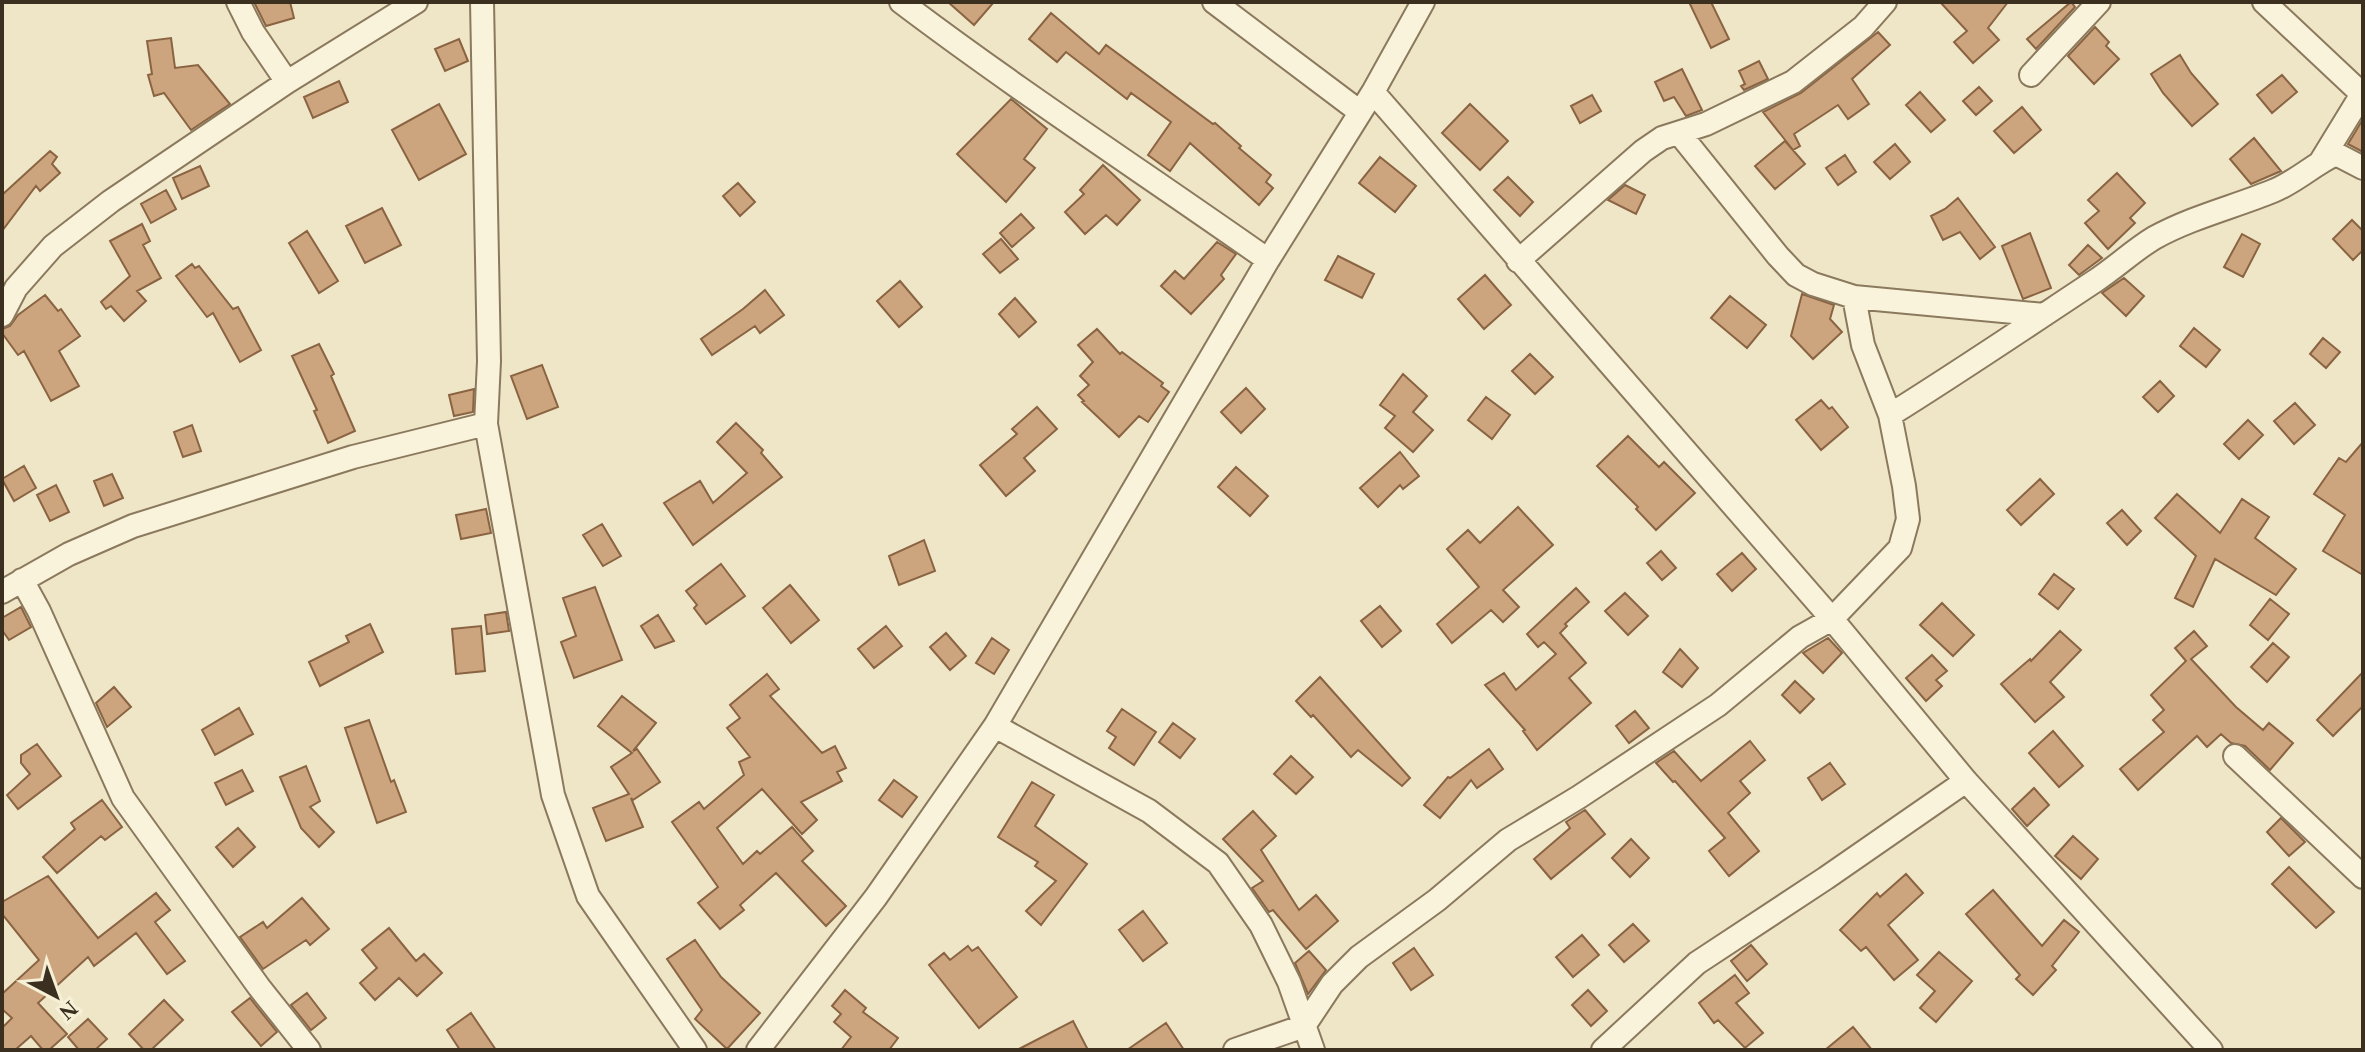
<svg xmlns="http://www.w3.org/2000/svg" width="2365" height="1052" font-family="'Times New Roman',serif">
<style>
.building{fill:#cca57e;stroke:#8a6442;stroke-width:2}
.lines{fill:none;stroke-linecap:round;stroke-linejoin:round}
.minor-casing{stroke:#8b795d;stroke-width:26}
.minor{stroke:#f9f3db;stroke-width:22}
</style>
<rect width="100%" height="100%" fill="#efe6c8"/>
<path class="building" d="M254,2H290L294,18L266,26Z
M948,2H994L974,25Z
M1689,2H1711L1729,39L1711,48Z
M1940,2H2008L1988,28L1999,40L1973,63L1954,42L1967,31Z
M2071,2L2075,7L2036,49L2027,39Z
M1051,13L1099,54L1106,45L1213,124L1215,123L1241,146L1239,148L1271,175L1266,182L1273,188L1259,205L1190,143L1170,171L1148,155L1171,122L1131,93L1127,99L1066,52L1057,62L1029,39Z
M2095,27L2109,42L2106,46L2119,59L2094,84L2068,56Z
M1878,32L1890,45L1852,79L1869,104L1848,119L1838,105L1794,134L1800,146L1793,150L1763,112L1801,93Z
M171,38L175,68L198,65L230,104L191,130L164,93L154,96L148,75L152,74L147,41Z
M459,39L468,61L445,71L435,49Z
M2180,55L2191,73L2218,104L2192,126L2163,93L2151,74Z
M1759,61L1768,79L1744,90L1741,86L1745,84L1739,71Z
M1682,69L1702,110L1686,116L1674,97L1664,101L1655,82Z
M2282,75L2297,92L2272,113L2257,95Z
M339,81L348,102L313,118L304,97Z
M1979,87L1992,101L1976,115L1963,101Z
M1920,92L1945,120L1931,132L1906,105Z
M1592,95L1601,111L1580,123L1571,106Z
M1011,99L1047,129L1024,159L1035,168L1006,202L957,154Z
M439,104L466,154L419,180L392,130Z
M1470,104L1508,141L1480,170L1442,133Z
M2022,107L2041,130L2014,153L1994,131Z
M2363,119V152L2348,144Z
M2254,138L2281,171L2251,184L2230,159Z
M1785,141L1805,164L1775,189L1755,166Z
M1895,144L1910,162L1890,179L1874,162Z
M50,151L57,157L52,164L60,173L40,191L36,186L2,231V195Z
M1845,155L1856,172L1838,185L1826,168Z
M1380,157L1416,186L1395,212L1359,183Z
M1103,165L1140,200L1117,225L1106,215L1085,234L1065,212L1084,194L1080,190Z
M200,166L209,186L182,199L173,178Z
M2117,173L2145,203L2130,218L2135,223L2108,249L2085,223L2099,211L2088,200Z
M1508,177L1533,202L1520,216L1494,190Z
M738,183L755,202L740,216L723,196Z
M1625,185L1645,195L1636,214L1608,200Z
M166,190L176,209L151,223L141,204Z
M1958,198L1995,247L1980,259L1960,232L1943,240L1931,216L1945,209Z
M382,208L401,245L365,263L346,226Z
M1021,214L1034,228L1012,247L1000,233Z
M2352,220L2363,231V250L2353,260L2333,239Z
M142,224L150,241L143,245L161,278L137,291L146,301L124,321L111,306L106,309L101,302L130,276L110,241Z
M307,231L338,281L319,293L289,243Z
M2030,233L2051,288L2023,299L2002,246Z
M2242,234L2260,244L2243,277L2224,267Z
M1001,239L1018,259L1000,273L983,254Z
M1217,242L1236,254L1221,275L1224,279L1191,314L1161,286L1175,271L1184,279Z
M2088,245L2102,258L2079,275L2069,265Z
M1338,256L1374,274L1362,298L1325,280Z
M192,264L195,268L199,266L233,309L238,307L261,350L240,362L213,313L207,317L176,276Z
M1485,275L1511,305L1484,329L1458,299Z
M2124,278L2144,296L2126,316L2102,293Z
M900,281L922,307L899,327L877,301Z
M765,290L784,315L760,333L755,326L712,355L701,339L743,309Z
M1802,294L1834,305L1830,319L1842,332L1813,359L1791,336Z
M45,295L58,311L61,309L80,336L59,351L79,386L51,401L24,351L18,355L2,333V329L10,326L18,315Z
M1730,296L1766,325L1747,348L1711,318Z
M1015,298L1036,322L1019,337L999,314Z
M2194,328L2220,350L2206,367L2180,346Z
M1097,329L1120,354L1122,352L1163,383L1161,386L1169,392L1148,422L1139,416L1119,437L1082,402L1084,401L1078,395L1089,385L1080,376L1093,362L1078,345Z
M2323,338L2340,352L2326,368L2310,354Z
M319,344L334,374L331,376L355,431L328,443L314,411L317,410L292,356Z
M1530,354L1553,377L1535,394L1512,371Z
M542,365L558,407L527,419L511,376Z
M1403,374L1427,396L1413,412L1433,430L1413,452L1385,428L1395,416L1380,405Z
M2160,381L2174,396L2158,412L2143,397Z
M1246,388L1265,409L1241,433L1221,412Z
M474,389L473,412L454,416L449,395Z
M1486,397L1510,415L1492,439L1468,420Z
M1821,400L1829,409L1832,407L1848,427L1821,450L1796,420Z
M2295,403L2315,425L2294,444L2274,421Z
M1037,407L1057,429L1024,458L1035,471L1006,496L980,465L1017,434L1012,429Z
M2248,420L2263,435L2239,459L2224,444Z
M736,423L763,450L761,453L782,477L693,545L664,503L700,481L713,503L747,473L717,442Z
M192,425L201,451L183,457L174,432Z
M1628,436L1659,467L1664,462L1695,493L1656,530L1636,509L1638,507L1597,466Z
M2363,442V575L2323,551L2345,515L2314,494L2339,458L2346,462Z
M1400,452L1419,476L1403,489L1400,485L1378,507L1360,488Z
M24,466L36,488L14,501L2,479Z
M1236,467L1268,496L1250,516L1218,487Z
M112,474L123,498L104,506L94,481Z
M2040,479L2054,494L2021,525L2007,510Z
M56,485L69,512L50,521L37,495Z
M2177,494L2220,533L2242,499L2269,517L2255,538L2296,569L2276,595L2215,559L2193,607L2175,598L2196,556L2155,518Z
M1518,507L1553,545L1503,590L1519,607L1503,622L1491,610L1452,643L1437,624L1479,587L1447,549L1468,530L1480,543Z
M486,509L491,533L461,539L456,515Z
M2122,510L2141,531L2127,545L2107,523Z
M602,524L621,556L603,566L583,535Z
M924,540L935,571L899,585L889,556Z
M1661,551L1676,568L1662,580L1647,563Z
M1742,553L1756,569L1732,591L1717,574Z
M721,564L745,596L706,624L694,608L697,605L686,591Z
M2054,574L2074,589L2058,609L2039,594Z
M790,585L819,620L791,643L763,608Z
M595,587L622,660L574,678L561,642L576,636L563,598Z
M1576,588L1589,602L1565,624L1567,626L1560,633L1586,663L1569,678L1591,703L1537,750L1523,731L1525,730L1485,685L1504,673L1516,690L1556,654L1544,642L1538,647L1527,634Z
M1625,593L1648,616L1628,635L1605,611Z
M2270,599L2289,614L2268,640L2250,625Z
M1942,603L1974,635L1953,656L1920,625Z
M1380,606L1401,631L1382,647L1361,621Z
M21,607L31,627L9,640L2,630V618Z
M506,612L509,631L487,634L485,615Z
M658,615L674,641L655,648L641,626Z
M370,624L383,652L320,686L309,662L349,642L346,636Z
M481,626L485,671L456,674L452,629Z
M886,626L902,646L874,668L858,649Z
M2060,631L2081,650L2050,682L2064,697L2035,722L2001,684L2030,659L2031,661Z
M2194,631L2207,646L2191,659L2236,707L2263,730L2269,723L2293,743L2270,770L2245,746L2231,743L2221,734L2207,747L2197,736L2138,790L2120,769L2164,732L2153,720L2164,710L2151,695L2186,661L2175,648Z
M946,633L966,656L950,670L930,647Z
M992,638L1009,650L994,674L976,663Z
M1828,638L1842,653L1823,673L1803,653Z
M2273,643L2289,657L2267,682L2251,667Z
M1680,649L1698,668L1682,687L1663,672Z
M1932,655L1947,671L1936,680L1942,686L1926,701L1906,678Z
M2363,672V706L2333,736L2317,720Z
M767,674L779,689L770,696L822,753L835,746L846,768L837,772L842,781L801,802L817,820L802,834L762,789L717,828L743,864L757,851L760,854L792,827L813,851L802,861L846,906L826,926L776,873L740,905L744,910L720,929L698,903L718,887L672,822L699,802L704,809L744,775L739,762L750,757L727,728L740,718L730,705Z
M1320,677L1410,778L1402,786L1358,750L1351,757L1313,715L1311,717L1296,701Z
M1795,681L1814,699L1800,713L1782,695Z
M114,687L131,707L107,727L96,703Z
M622,696L656,723L633,751L637,749L660,782L633,800L631,798L643,827L606,841L593,808L629,794L611,767L632,753L598,726Z
M239,708L253,734L215,755L202,730Z
M1122,709L1156,732L1134,765L1109,748L1116,737L1107,731Z
M1635,711L1649,728L1629,743L1616,726Z
M369,720L391,782L394,780L406,812L377,823L345,728Z
M1173,723L1195,739L1180,758L1159,742Z
M2053,731L2083,766L2059,787L2029,753Z
M1750,741L1765,760L1740,781L1750,793L1728,813L1759,851L1729,876L1709,851L1725,838L1675,781L1673,782L1656,763L1674,751L1701,781Z
M37,744L61,776L18,809L7,795L30,774L21,763V755Z
M1489,749L1503,769L1477,788L1471,780L1440,818L1424,805L1448,777L1450,778Z
M1291,756L1313,777L1296,794L1274,774Z
M1830,763L1845,784L1822,800L1808,778Z
M306,766L320,801L310,807L334,832L319,847L301,828L280,777Z
M242,770L253,791L226,805L215,783Z
M894,780L917,797L902,817L879,800Z
M1032,782L1054,795L1035,826L1087,864L1041,925L1026,911L1056,881L1035,866L1038,862L998,837Z
M2034,788L2049,805L2027,826L2012,809Z
M102,800L122,827L105,840L101,836L57,873L43,857L75,829L71,823Z
M1585,810L1605,834L1551,879L1534,859L1570,828L1566,822Z
M1253,811L1276,836L1261,850L1299,910L1316,895L1338,921L1306,949L1273,910L1269,912L1252,888L1263,881L1223,839Z
M2281,818L2305,842L2289,856L2267,832Z
M238,828L255,847L233,867L216,847Z
M2073,836L2098,859L2081,879L2055,856Z
M1631,839L1649,858L1630,877L1612,858Z
M2289,867L2334,912L2316,928L2272,884Z
M1906,874L1923,893L1888,925L1918,960L1894,980L1866,947L1861,951L1840,930L1877,893L1880,897Z
M48,876L98,938L156,893L170,910L155,922L185,961L167,974L136,933L94,966L88,957L38,1003L67,1034L49,1050H43L31,1036L15,1050H2V1028L12,1018L2,1009V994L39,960L2,914V902Z
M1993,890L2042,946L2064,920L2079,932L2052,966L2056,970L2033,995L2016,979L2020,975L1966,914Z
M302,898L329,929L310,945L306,940L263,969L240,937L263,922L267,928Z
M1143,911L1167,943L1143,961L1119,930Z
M1633,924L1649,941L1624,962L1609,945Z
M389,928L416,961L424,954L442,973L417,996L399,978L375,1000L360,983L377,968L362,950Z
M1582,935L1599,955L1573,977L1556,957Z
M695,940L721,977L760,1013L727,1049L695,1019L702,1010L667,959Z
M1751,945L1767,964L1747,981L1731,961Z
M968,946L972,951L978,947L1017,997L979,1028L929,965L944,953L950,960Z
M1414,948L1433,975L1411,990L1393,963Z
M1309,951L1326,970L1308,994L1295,963Z
M1939,952L1972,981L1936,1022L1920,1008L1935,991L1917,975Z
M1735,975L1749,993L1736,1003L1763,1033L1745,1048L1718,1020L1714,1023L1699,1003Z
M845,990L866,1008L863,1012L898,1038L889,1050H841L851,1037L834,1022L841,1014L832,1006Z
M1588,990L1607,1011L1591,1026L1572,1005Z
M307,993L326,1018L311,1030L291,1005Z
M250,998L277,1032L261,1046L232,1012Z
M164,1000L183,1020L151,1050H144L129,1034Z
M471,1013L496,1050H460L447,1030Z
M88,1019L107,1039L95,1050H79L68,1037Z
M1073,1021L1088,1050H1017Z
M1166,1023L1184,1050H1127Z
M1853,1027L1872,1050H1825Z"/>
<g class="lines">
<defs>
<path id="minor" d="M238,2L253,32L287,82
M482,2L489,361L486,424L553,795L588,896L695,1050
M901,2C1020,92 1146,174 1268,260
M1214,2L1360,112
M2264,2L2363,95
M2031,75L2099,2
M1373,92L1832,619L1966,781L2211,1050
M1679,133L1778,256L1796,275L1813,284L1854,297L2044,315
M2321,161L2362,94
M1518,261L1643,151L1662,138L1706,124L1793,82L1863,27L1885,2
M2,315L16,288L53,246L111,201L287,82L416,2
M1890,415C1959,372 2027,326 2095,281C2115,268 2134,250 2154,238C2192,217 2234,207 2273,191C2296,182 2314,164 2336,154L2363,168
M22,580L39,611L123,798L259,987L309,1050
M2,592L69,554L133,526L353,457L486,424
M995,726L1149,811L1218,863L1261,925L1289,982L1313,1050
M2235,756L2363,877
M758,1050L876,897L995,726L1268,260L1373,92L1423,2
M1235,1050L1304,1026L1332,984L1359,957L1437,900L1508,840L1579,797L1718,705L1800,637L1832,619L1900,548L1908,519L1904,486L1890,415L1863,345L1854,297
M1603,1050L1697,963L1826,878L1966,781"/>
</defs>
<use href="#minor" class="minor-casing"/>
<use href="#minor" class="minor"/>
</g>
<rect width="2365" height="1052" fill="none" stroke="#3b2f20" stroke-width="8"/>
<g transform="translate(56 996) rotate(139)" stroke="#f6f0d7" stroke-width="6" paint-order="stroke">
<path d="M0-6L14 30L0 20L-14 30Z" fill="#3b2f20"/>
<text y="-12" font-size="22" font-weight="bold" text-anchor="middle" fill="#3b2f20">N</text>
</g>
</svg>
